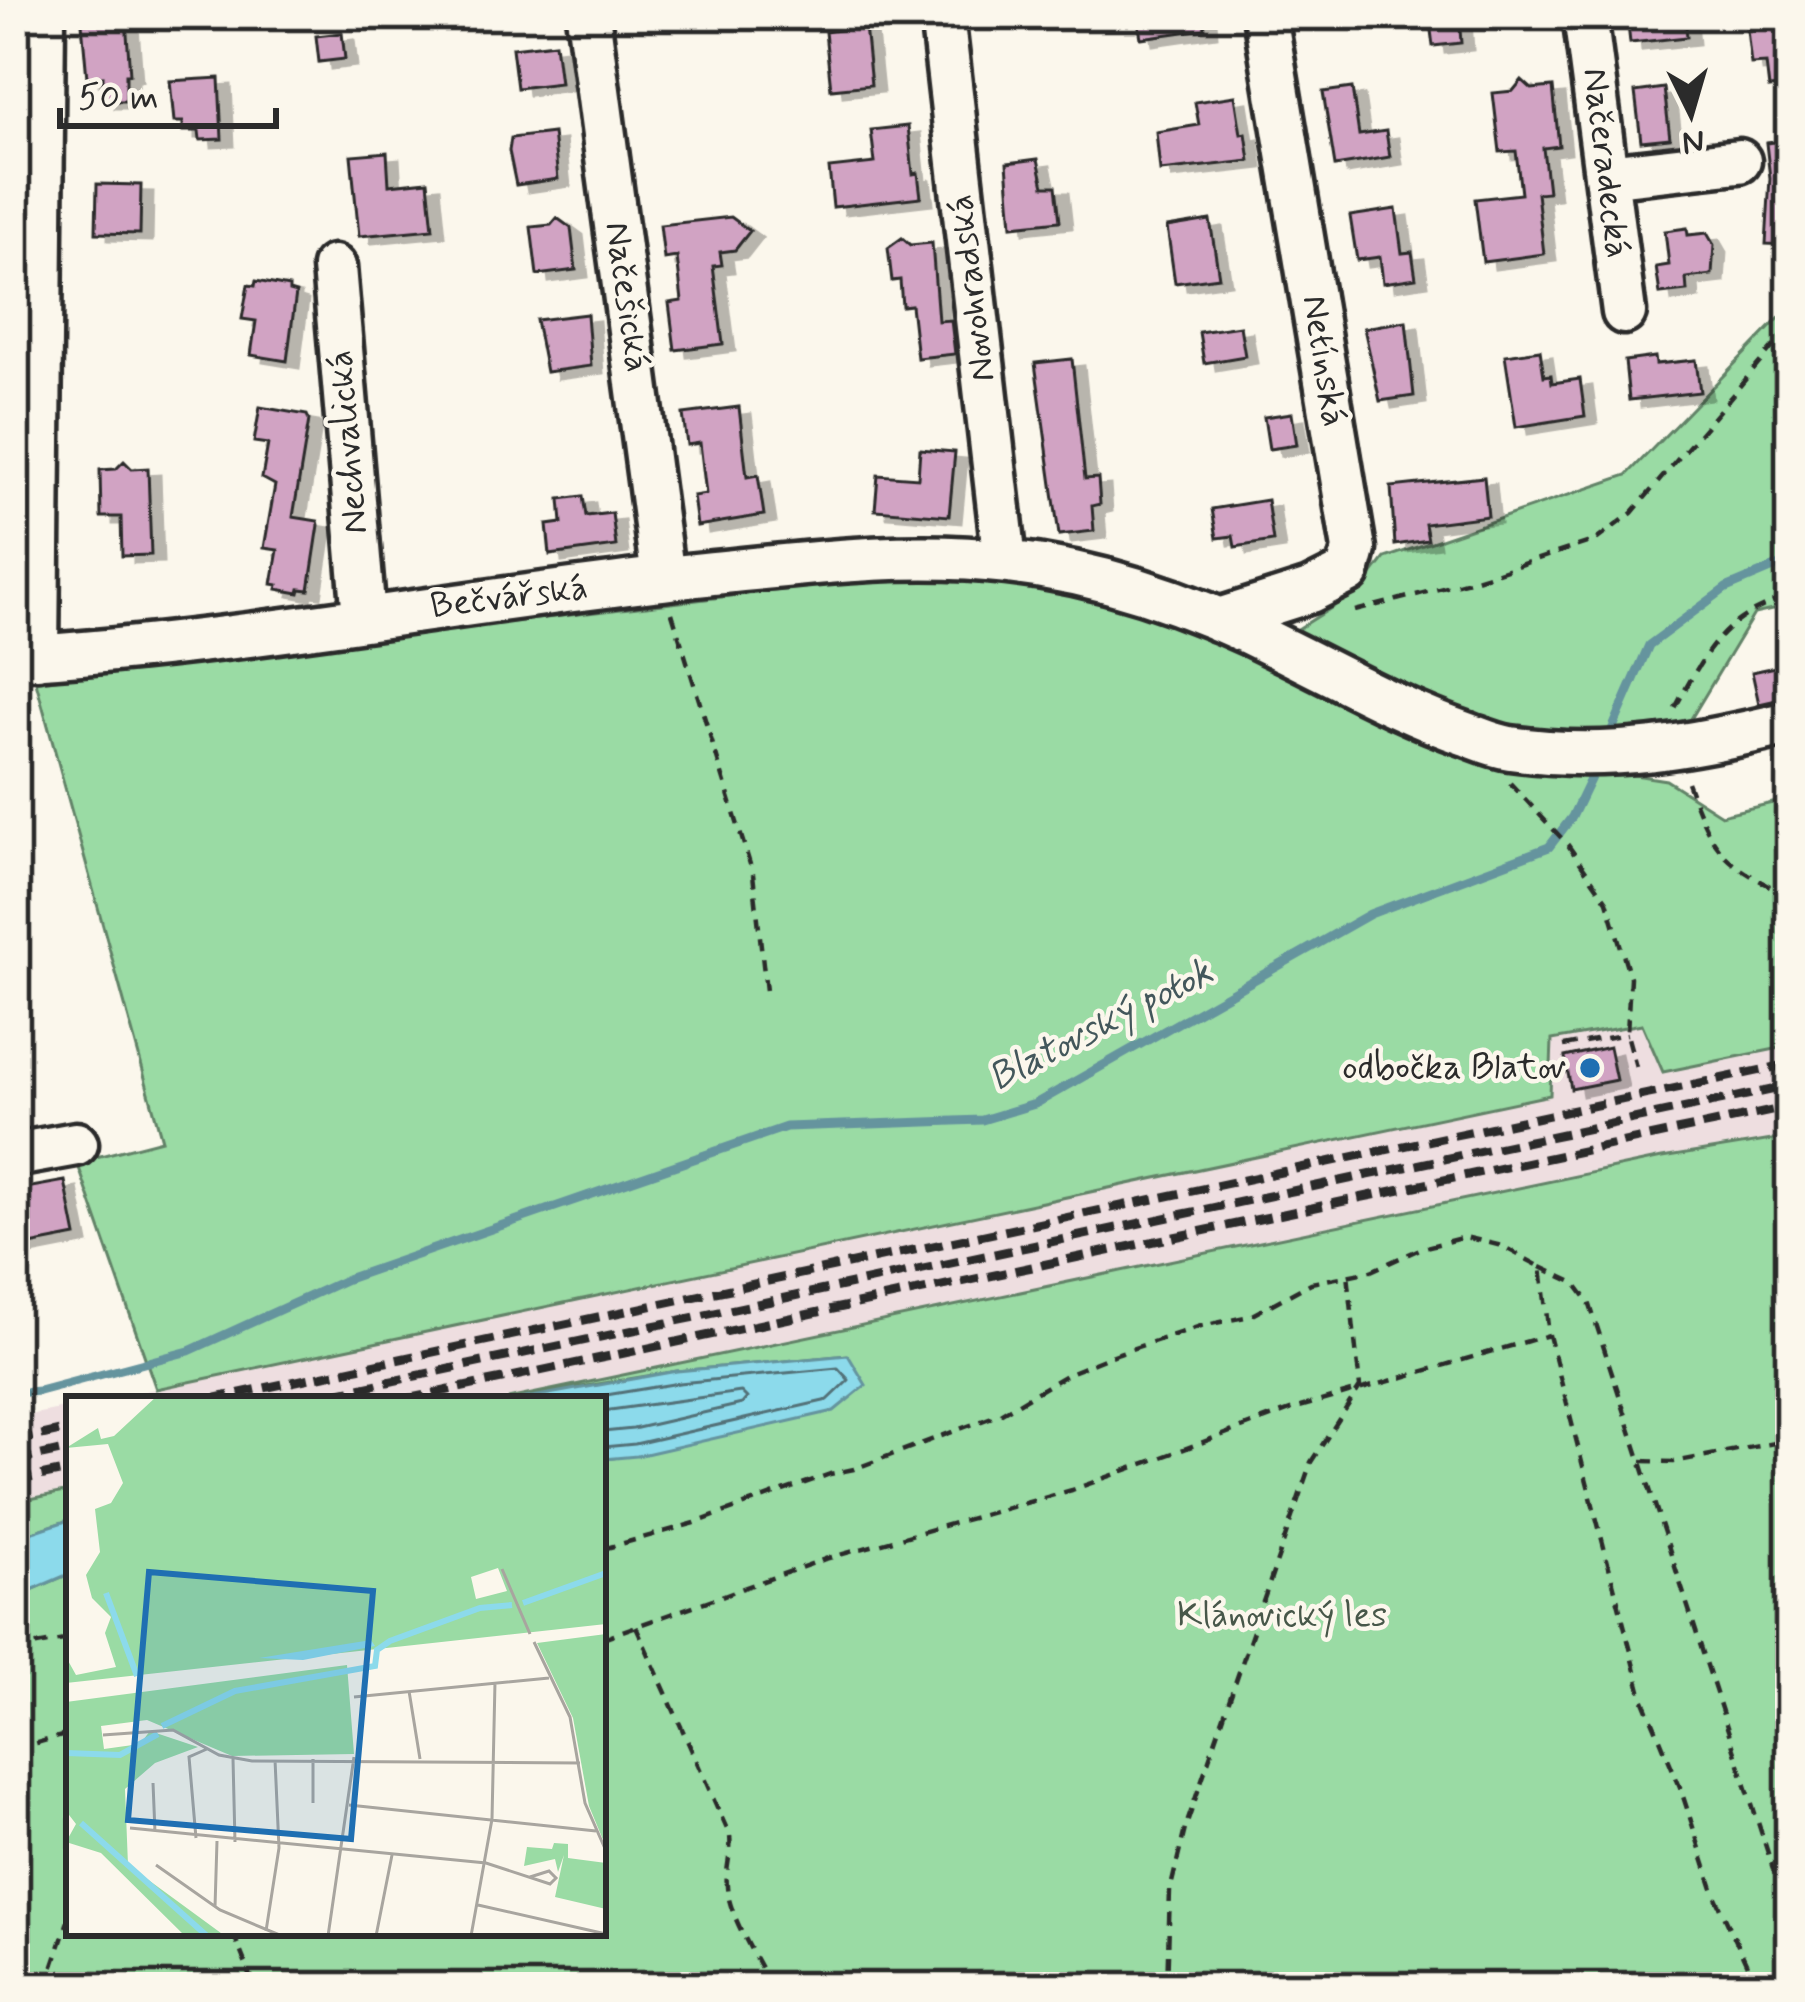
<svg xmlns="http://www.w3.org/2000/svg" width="1805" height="2002" font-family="Mynerve,sans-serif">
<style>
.built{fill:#eedee0}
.green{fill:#9adba4;stroke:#628368;stroke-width:3}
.water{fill:#8cdaeb;stroke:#65949e;stroke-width:3}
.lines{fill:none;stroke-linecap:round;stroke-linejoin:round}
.shore{stroke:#527178;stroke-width:3}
.stream{stroke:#65949e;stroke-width:9}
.building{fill:#d1a3c3;stroke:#2b2b2b;stroke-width:3;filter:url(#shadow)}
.minor-casing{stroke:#2b2b2b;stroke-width:51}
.path{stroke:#2b2b2b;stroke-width:4.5;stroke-dasharray:12 9;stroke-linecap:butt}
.minor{stroke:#fbf7ec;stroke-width:42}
.rail{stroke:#2b2b2b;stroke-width:9;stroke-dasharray:18 9;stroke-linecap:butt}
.poi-dot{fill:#1f6fb2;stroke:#fbf7ec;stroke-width:4.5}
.labels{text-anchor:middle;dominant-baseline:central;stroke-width:9;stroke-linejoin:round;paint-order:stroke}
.street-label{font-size:36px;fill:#2b2b2b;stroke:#fbf7ec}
.poi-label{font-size:36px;fill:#2b2b2b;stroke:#fbf7ec;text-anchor:end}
.park-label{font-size:36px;fill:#475749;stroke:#fbf7ec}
.water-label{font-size:39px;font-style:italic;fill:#43575b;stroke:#fbf7ec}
.inset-river{fill:none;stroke:#8cdaeb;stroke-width:6}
.inset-road{fill:none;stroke:#a8a59f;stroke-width:3}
.view{fill:#1f6fb2;fill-opacity:0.15;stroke:#1f6fb2;stroke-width:6}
.inset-edge{fill:none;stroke:#2b2b2b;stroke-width:6}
</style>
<defs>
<filter id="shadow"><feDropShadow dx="12" dy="7" stdDeviation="0" flood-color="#0004"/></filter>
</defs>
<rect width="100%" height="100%" fill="#fbf7ec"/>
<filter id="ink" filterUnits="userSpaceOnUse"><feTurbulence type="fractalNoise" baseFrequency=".00833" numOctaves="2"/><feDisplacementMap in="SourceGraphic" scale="24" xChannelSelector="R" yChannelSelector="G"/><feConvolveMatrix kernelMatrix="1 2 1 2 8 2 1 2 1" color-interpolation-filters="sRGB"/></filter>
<g filter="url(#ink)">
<path class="built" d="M1642,1024L1663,1072L1790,1046V1138L1662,1158L508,1399H107L1549,1095L1551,1040Z
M69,1407V1491L15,1502V1418Z"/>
<path class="green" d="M1790,307V606L1754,614L1686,727C1585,736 1499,744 1403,699C1364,681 1328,656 1290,634L1361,589L1385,558L1627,475Z
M858,581H1017L1216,632L1546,761L1666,780L1721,815L1790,799V1046L1663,1072L1642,1024L1552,1040L1550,1095L156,1389L77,1162L162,1140L36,682L139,666Z
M1790,1137V1987H15V1597L69,1574V1933H603V1459C692,1452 770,1396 848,1355L677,1371L508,1399L1662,1158Z
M69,1491V1520L15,1538V1502Z"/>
<path class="water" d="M848,1355L866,1385L834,1411L637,1456L603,1459V1399H521L677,1371Z
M69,1520V1574L15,1597V1538Z"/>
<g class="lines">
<path class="shore" d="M582,1399L679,1383L838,1368L849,1380L828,1400L635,1444L603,1447
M603,1411L741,1392L747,1398L742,1404L633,1429L603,1432"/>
<path class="stream" d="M1608,739L1649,645L1726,588L1790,561
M15,1393L39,1391L189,1351L347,1279L786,1127L982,1120L1035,1104L1370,914L1549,847L1572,817L1597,765"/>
</g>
<path class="building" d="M1137,15H1204L1205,29L1141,38Z
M1429,15H1459L1461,43L1433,46Z
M1627,15H1685L1687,37L1630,43Z
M1790,16V86L1769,88L1766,63L1751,64L1747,30L1762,28L1761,19Z
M126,20L130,74H126V101H103V76L87,78L82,23Z
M865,26L871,85L831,89L825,32Z
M342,33L345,59L319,62L316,36Z
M555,43L560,83L517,88L512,48Z
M219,78L222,139L200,140L199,131H183V122H174L170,81Z
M1522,80L1532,89L1553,87L1559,146L1543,148L1548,192L1537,193L1544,254L1483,262L1475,199L1521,194L1516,151L1500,152L1493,93L1513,91Z
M1352,88L1359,135L1386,131L1390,157L1335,166L1323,92Z
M1664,88L1670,138L1641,141L1635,92Z
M1235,96L1241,134L1246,133L1250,161L1160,171L1156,132L1199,125L1195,102Z
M908,126L913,174L918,173L921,197L833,207L829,168L875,163L871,130Z
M553,133L558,179L516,185L509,151L511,138Z
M1790,140V245L1766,244L1770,178L1766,143Z
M387,152L389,185L428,181L433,229L359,236L351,155Z
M1038,159L1044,186H1056L1060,221L1012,226L1007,163Z
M97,184L141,185L140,234L96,233Z
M1396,209L1402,253L1412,252L1416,278L1383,283L1380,257L1357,260L1350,216Z
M731,217L750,231L735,250L720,252L722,265L713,266L723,344L675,350L669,303L682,301L677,257L664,259L660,225Z
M557,218L571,228L576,270L537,275L531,227L551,225Z
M1210,220L1219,277L1175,283L1167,227Z
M1687,228L1688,235L1707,233L1714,245L1712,275L1686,278L1687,291L1660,294L1656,267L1669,265L1665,231Z
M902,238L910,245L932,243L938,321L951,320L955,354L917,358L911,305L902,306L900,280L892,281L888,248Z
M256,281L289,287V291L296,293L287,361L251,355L256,321L242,319L248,285L255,286Z
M587,314L591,366L546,372L536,320Z
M1406,321L1414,396L1380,401L1364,328Z
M1240,326L1245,356L1204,363L1199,332Z
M1540,350L1544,376L1551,375L1552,383L1580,379L1585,416L1516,427L1505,355Z
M1655,357L1656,364L1696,360L1700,392L1629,400L1625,361Z
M1072,359L1085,479L1098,478L1100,504L1092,506L1094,531L1059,535L1035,363Z
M260,407L307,415L309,420L293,517L318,521L319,525L309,590L300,589L299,593L277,589L278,585L272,584L278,550L264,548L275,485L262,478L268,444L254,442Z
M739,407L747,477L758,475L764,515L697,526L693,496L706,494L700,443L687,445L683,414Z
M1292,413L1297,445L1269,449L1264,417Z
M920,449L955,452L949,516L875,510L878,475L918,478Z
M124,461L132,469L148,468L151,555L122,556L121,517H101L100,470L116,469Z
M1484,477L1488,516L1425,524L1428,540L1395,545L1391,487Z
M583,496L586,516L612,513L616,546L550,555L547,525L562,523L560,499Z
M1267,500L1273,541L1235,547L1233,536L1217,538L1212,509Z
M1790,664V697L1759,704L1752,672Z
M1609,1047L1616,1080L1571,1089L1565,1057Z
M65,1181L76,1236L15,1248V1190Z"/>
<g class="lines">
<defs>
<path id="minor" d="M588,15L663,578
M942,15L1005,561
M1585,15L1624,312
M1606,176L1739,161
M334,267L364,617
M1219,620L1310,591L1348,572L1354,549L1265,15
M37,657L43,15
M15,658C246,644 475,598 705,574C804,564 907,550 1007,562C1105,573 1196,605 1284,650C1345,680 1402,712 1466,734C1480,739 1495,746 1510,748C1610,762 1693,746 1790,723
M15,1155L76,1144"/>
</defs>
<use href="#minor" class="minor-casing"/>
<path class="path" d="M1355,611L1473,580L1596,540L1632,513L1790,327
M672,613L753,874L766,991
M1675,708C1708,648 1722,618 1790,596
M1687,782C1714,854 1721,862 1790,896
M1510,783L1568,845L1607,901L1630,977L1627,1034L1636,1067
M1564,1046L1627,1034
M1541,1267L1575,1283L1589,1302L1790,1921
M1642,1461L1674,1462L1790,1440
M603,1549L695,1523L830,1474L854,1469L1000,1414L1069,1373L1119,1353L1201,1326L1250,1316L1311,1283L1371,1271L1422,1248L1465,1237L1502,1246L1541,1267L1549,1335L1643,1698L1680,1787L1715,1895L1757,1987
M636,1626L730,1836C732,1854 725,1869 727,1886C728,1915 758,1960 771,1987
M603,1638L825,1559L1072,1490L1293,1409L1549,1335
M15,1649L69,1639
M15,1749L69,1734
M233,1933L255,1987
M46,1987L69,1918
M1167,1987L1170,1891L1185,1829L1311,1462L1360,1387L1348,1274"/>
<use href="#minor" class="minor"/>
<path class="rail" d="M212,1399L1790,1064
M307,1399L1790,1086
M407,1399L1790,1107
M15,1441L69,1429
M15,1461L69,1449
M15,1481L69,1470"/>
</g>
</g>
<circle class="poi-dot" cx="1590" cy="1068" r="12"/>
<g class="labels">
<g class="street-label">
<text transform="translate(1605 163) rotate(83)">Načeradecká</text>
<text transform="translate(973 288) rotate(-97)">Novohradská</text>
<text transform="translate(626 297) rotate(82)">Načešická</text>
<text transform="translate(1323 361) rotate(81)">Netínská</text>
<text transform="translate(349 442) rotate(-95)">Nechvalická</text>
<text transform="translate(509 598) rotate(-7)">Bečvářská</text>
</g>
<g class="poi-label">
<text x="1566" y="1068">odbočka Blatov</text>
</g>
<g class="park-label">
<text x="1282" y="1616">Klánovický les</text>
</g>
<g class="water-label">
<text transform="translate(1101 1026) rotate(-27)">Blatovský potok</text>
</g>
</g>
<g transform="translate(66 1396)">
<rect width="540" height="540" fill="#fbf7ec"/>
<path d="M91,0H540V228L0,287V261L10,279L50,271L39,237L45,221L26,202L20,179L34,156L29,113L45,107L57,87L42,48L0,52L32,32L35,43L48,40ZM432,172L441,195L410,203L405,181ZM540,238V451L523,410L507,322L471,247ZM281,269L288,358L166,360L81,324L35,330L38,353L74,348L84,335L132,351L89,367L59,393L62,469L159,540H119L35,457L0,446L10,428L0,415V306ZM488,447L502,448V462L540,467V513L489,501L498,459L492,476L489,463L458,470L461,451L486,453Z" fill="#9adba4" fill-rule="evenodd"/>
<path d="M305,244L309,250L237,264L193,262Z" fill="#8cdaeb"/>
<path class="inset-river" d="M40,197L71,280M457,207L540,177M96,330L169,295L309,270L311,254L324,245L414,212L446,209M0,357L54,359L92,338M15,427L141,540"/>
<path class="inset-road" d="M436,173L464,238M468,246L504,321L519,407L540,455M343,295L354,363M288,301L483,282M37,339L107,334L153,359L186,365L514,367M167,363L169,446M87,387L89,436M247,407V363M283,409L530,435M64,432L420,467L484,488L490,482L483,475L464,481M130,442L123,361L141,353M90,469L154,514L216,540M412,509L540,538M149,511L151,445M200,535L213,452L209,364M262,540L288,361M310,540L326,459M405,540L426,423L429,286"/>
<path class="view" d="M83,176L307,195L285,443L62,424Z"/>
<rect width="540" height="540" class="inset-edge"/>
</g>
<rect width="1805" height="2002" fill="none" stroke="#fbf7ec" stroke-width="60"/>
<rect x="30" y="30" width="1745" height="1942" fill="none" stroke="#2b2b2b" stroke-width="4.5" filter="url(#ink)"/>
<g transform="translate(1691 114) rotate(175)" stroke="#fbf7ec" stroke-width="9" paint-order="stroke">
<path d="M0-9L21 45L0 30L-21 45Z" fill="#2b2b2b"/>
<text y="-18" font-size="33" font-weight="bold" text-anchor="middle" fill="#2b2b2b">N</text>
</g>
<path d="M60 108v18h216v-18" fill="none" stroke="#2b2b2b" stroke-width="6"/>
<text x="78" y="108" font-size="36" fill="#2b2b2b" stroke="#fbf7ec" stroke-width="9" paint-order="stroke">50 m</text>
</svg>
